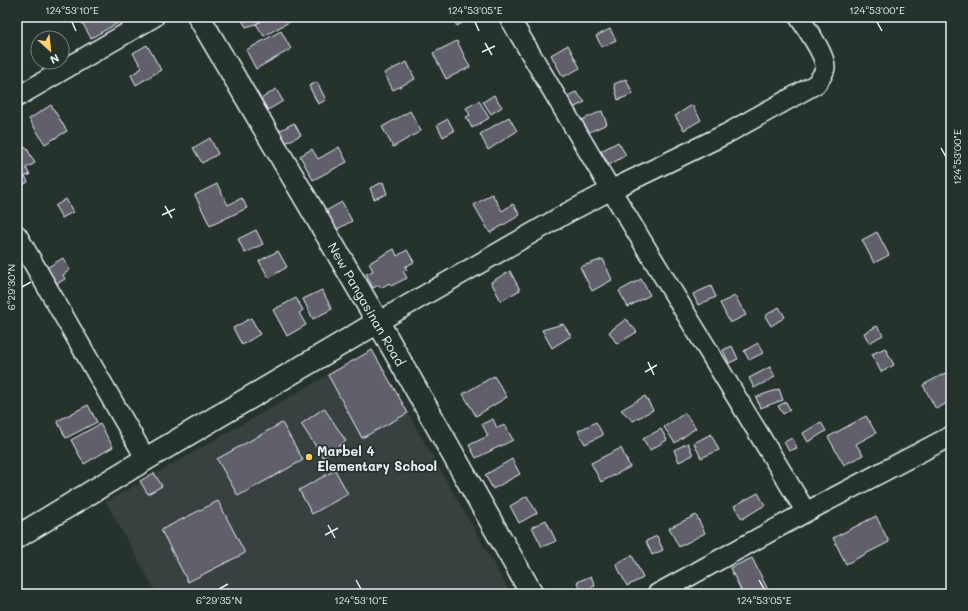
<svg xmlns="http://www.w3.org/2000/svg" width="968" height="611" font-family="Mali,sans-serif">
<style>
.built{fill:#37403f}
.building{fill:#605e6a;stroke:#e8f1f8}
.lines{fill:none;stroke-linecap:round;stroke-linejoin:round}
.street-casing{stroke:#e8f1f8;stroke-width:22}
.secondary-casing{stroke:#e8f1f8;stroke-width:25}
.street{stroke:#26332d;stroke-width:19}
.secondary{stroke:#26332d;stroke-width:22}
.ticks{fill:none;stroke:#e8f1f8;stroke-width:1.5}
.poi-dot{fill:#ffd166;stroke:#26332d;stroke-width:1.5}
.labels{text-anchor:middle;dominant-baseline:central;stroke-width:3.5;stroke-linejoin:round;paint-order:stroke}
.street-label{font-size:13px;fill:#e8f1f8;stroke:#26332d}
.poi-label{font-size:13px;font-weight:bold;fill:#e8f1f8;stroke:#26332d;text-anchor:start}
.neatline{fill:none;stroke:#e8f1f8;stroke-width:1.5}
.ticks-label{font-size:10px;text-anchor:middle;fill:#e8f1f8}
</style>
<rect width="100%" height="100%" fill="#26332d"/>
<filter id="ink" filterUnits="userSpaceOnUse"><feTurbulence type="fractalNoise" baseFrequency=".025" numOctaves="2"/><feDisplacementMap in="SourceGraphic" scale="8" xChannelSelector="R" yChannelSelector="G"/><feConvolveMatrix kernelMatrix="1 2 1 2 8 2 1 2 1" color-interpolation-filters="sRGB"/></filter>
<g filter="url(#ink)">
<path class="built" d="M372,350L511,594H272L265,588L247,594H157L106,502Z"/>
<path class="building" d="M79,17H126L127,18L91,38Z
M240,17H267L256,24L246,27Z
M268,17H298L264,36L256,24Z
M452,17H472L457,26Z
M600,17H617L603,24Z
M610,29L616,40L602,47L596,36Z
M281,31L291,49L256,69L246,50Z
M457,41L470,67L446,79L433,53Z
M147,45L161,70L136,85L131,75L142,68L133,53Z
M568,45L580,68L563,77L551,55Z
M407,62L415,79L393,90L384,73Z
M626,79L633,94L618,100L614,84Z
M317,82L326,100L318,104L309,86Z
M276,89L283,101L268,110L261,99Z
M576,92L585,102L567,111L561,99Z
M494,95L502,107L491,114L483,102Z
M479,101L489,118L472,128L466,117L470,115L466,108Z
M51,105L67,131L45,144L29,119Z
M692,105L701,120L684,130L675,116Z
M410,111L421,131L393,147L382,127Z
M602,111L607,124L581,136L575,123Z
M509,117L517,131L488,150L480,134Z
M448,119L454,131L443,137L437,125Z
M294,123L301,135L283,144L277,132Z
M210,138L218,154L202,163L193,148Z
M618,142L626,155L609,165L601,151Z
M26,147L35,163L26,168L30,175L25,176L28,182L17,188V150L18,152Z
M339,147L347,162L313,180L300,156L312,149L318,159Z
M383,182L387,194L374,199L370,188Z
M217,184L228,205L242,198L247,208L210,226L195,195Z
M492,194L502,211L513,204L520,215L490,233L474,205Z
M66,199L73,212L62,218L55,206Z
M342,202L352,221L334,231L324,212Z
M256,230L263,244L245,253L238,239Z
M877,232L889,255L874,263L862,240Z
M394,249L397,256L407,250L414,262L405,267L407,270L403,271L407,278L391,286L389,283L381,288L379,285L373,288L366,274L373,271L369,263Z
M278,251L287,267L269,278L259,261Z
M63,258L70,270L63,275L65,279L50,288L40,272Z
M603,259L612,280L592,291L580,267Z
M510,271L520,290L501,301L491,282Z
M641,279L650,295L628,307L619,291Z
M711,286L716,297L698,305L693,294Z
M322,290L332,309L313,319L303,299Z
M735,296L746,315L730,323L720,303Z
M296,298L303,310L299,313L306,325L287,336L273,310Z
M779,307L785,317L771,326L765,316Z
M251,318L260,334L242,345L233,328Z
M626,319L637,332L617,344L609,332Z
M563,324L571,336L552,348L542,330Z
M877,326L883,335L869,343L864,333Z
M758,343L763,353L749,360L744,351Z
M732,346L738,359L729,363L723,350Z
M885,348L894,365L881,372L872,354Z
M372,350L408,413L362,438L328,375Z
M770,367L775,377L754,388L749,378Z
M951,370V401L936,409L923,385Z
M494,376L507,397L476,416L463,394Z
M779,389L783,400L760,408L756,397Z
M645,396L653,410L633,421L621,410Z
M786,402L790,410L783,414L778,406Z
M88,405L97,422L66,438L57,421Z
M324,408L346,441L323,457L301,424Z
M685,413L696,428L675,443L664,427Z
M866,416L876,433L856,444L863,455L844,465L828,437Z
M493,419L497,428L505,425L513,440L476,458L469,445L488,436L482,424Z
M596,422L603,435L585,444L578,431Z
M821,422L826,431L808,442L803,433Z
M282,423L303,460L238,496L217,459Z
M100,424L113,447L84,464L71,440Z
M661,429L667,440L650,450L643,439Z
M711,434L719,450L701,458L694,443Z
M792,438L797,448L789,451L784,442Z
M688,443L693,455L679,462L674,450Z
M621,448L630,467L601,482L591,463Z
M512,459L520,474L493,489L485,475Z
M335,470L348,494L312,514L299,490Z
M154,473L162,486L148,494L140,481Z
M758,493L765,505L742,519L734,506Z
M527,496L537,513L519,523L510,506Z
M218,501L245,553L188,582L161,530Z
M696,515L705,533L679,547L669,528Z
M876,516L889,542L846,564L833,538Z
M546,520L556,541L542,547L532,527Z
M657,536L663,550L652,555L646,541Z
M632,555L643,578L627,586L616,564Z
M752,558L768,590L760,594H743L730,568Z
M591,576L595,586L581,591L577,582Z"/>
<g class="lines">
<defs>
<path id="street" d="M509,17L611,190L806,512
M17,97L154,17
M17,235L146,459
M378,322L567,213L611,190L726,134L816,84C820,79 824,74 825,68C826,55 806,28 799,17
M657,594L806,512L951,436"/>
<path id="secondary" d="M199,17L378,322L532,594
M17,537L146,459L378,322"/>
</defs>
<use href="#street" class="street-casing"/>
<use href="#secondary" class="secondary-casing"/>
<use href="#street" class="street"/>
<use href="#secondary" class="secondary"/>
</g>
</g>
<path class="ticks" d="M72,22L76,31M475,22L479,31M877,22L882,31M485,43L492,55M482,52L495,46M941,148L946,157M165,206L172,218M162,215L175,209M22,287L31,282M648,362L654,375M645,372L657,365M328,525L335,538M325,535L338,528M356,580L361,589M759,580L764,589M219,589L228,584"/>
<circle class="poi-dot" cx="309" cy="457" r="4"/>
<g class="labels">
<g class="street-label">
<text transform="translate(367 304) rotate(60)">New Pangasinan Road</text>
</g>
<g class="poi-label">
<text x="317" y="450">Marbel 4<tspan x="317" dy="15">Elementary School</tspan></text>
</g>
</g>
<rect width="968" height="611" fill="none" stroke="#26332d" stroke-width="44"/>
<g transform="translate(50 50) rotate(153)"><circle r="19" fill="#26332d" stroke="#747f7e"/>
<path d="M0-3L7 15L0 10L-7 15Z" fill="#ffd166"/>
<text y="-6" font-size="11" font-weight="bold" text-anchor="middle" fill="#e8f1f8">N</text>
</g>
<rect x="22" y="22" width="924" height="567" class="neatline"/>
<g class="ticks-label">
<text x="72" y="14">124°53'10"E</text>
<text x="475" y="14">124°53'05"E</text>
<text x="877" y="14">124°53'00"E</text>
<text transform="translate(957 157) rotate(-90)" y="4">124°53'00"E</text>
<text transform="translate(11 287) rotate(-90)" y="4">6°29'30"N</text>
<text x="219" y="604">6°29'35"N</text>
<text x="361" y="604">124°53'10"E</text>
<text x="764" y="604">124°53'05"E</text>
</g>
</svg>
